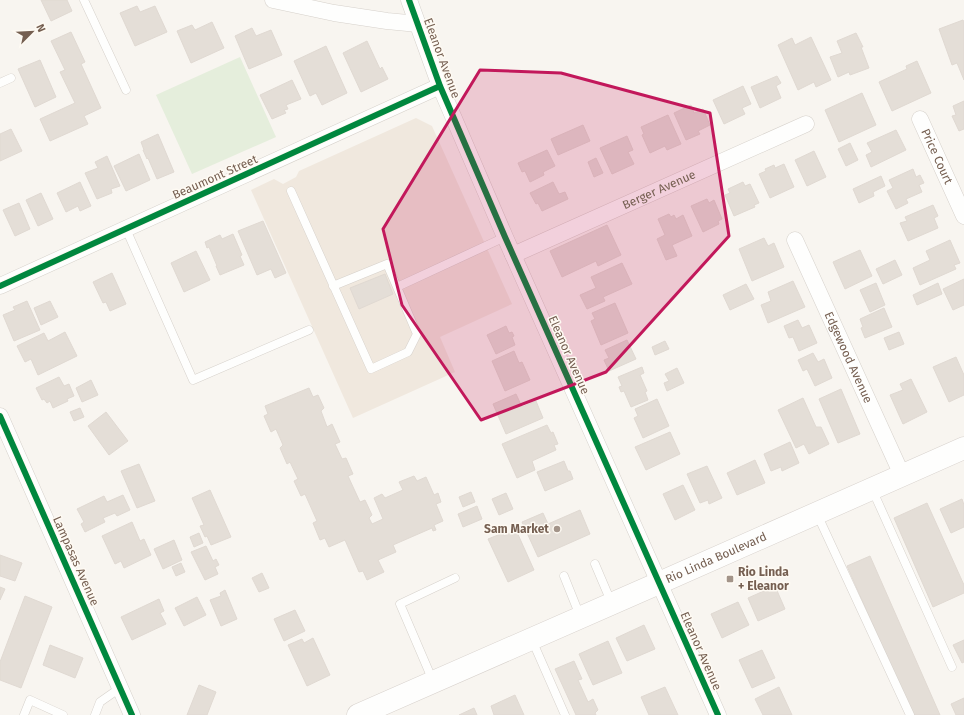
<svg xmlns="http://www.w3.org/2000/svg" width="964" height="715" font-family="'Fira Sans',sans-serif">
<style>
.residential{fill:#f0e8de}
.green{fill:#e5eedc}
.building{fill:#e4ded7;stroke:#e0d9d2}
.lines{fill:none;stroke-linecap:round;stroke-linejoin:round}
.service-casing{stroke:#d6d1cb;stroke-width:9}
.minor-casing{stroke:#d6d1cb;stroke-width:17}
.secondary-casing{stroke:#d8d2cd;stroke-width:23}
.service{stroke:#fefefd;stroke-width:8}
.minor{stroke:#fefefd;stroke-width:16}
.secondary{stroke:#fefefd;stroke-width:22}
.cycleway-casing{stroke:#fefaf3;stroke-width:8}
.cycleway{stroke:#00873e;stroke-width:6}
.marked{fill:#c2185b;fill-opacity:0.2;stroke:#c2185b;stroke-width:3;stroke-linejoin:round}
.poi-dot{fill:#a39489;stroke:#fefaf3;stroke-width:1.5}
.labels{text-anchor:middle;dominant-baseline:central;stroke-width:3;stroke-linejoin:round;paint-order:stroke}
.street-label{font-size:12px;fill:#755f51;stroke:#fefaf3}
.poi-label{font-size:12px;font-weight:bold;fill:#755f51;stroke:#fefaf3;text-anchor:end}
</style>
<rect width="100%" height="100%" fill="#f8f5f0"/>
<path class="residential" d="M416,118L432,126L512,304L440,337L455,372L353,418L251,190L274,179L283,184L296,177L299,171Z"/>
<path class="green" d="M240,57L276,137L192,174L156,95Z"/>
<path class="building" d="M41,0H67L72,11L51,21Z
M137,6L140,12L155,6L167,32L135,46L120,13Z
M963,20L964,22V80L957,63L952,65L939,29Z
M212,22L224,48L191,63L177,31L192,25L195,30Z
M252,28L256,36L271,30L282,55L249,69L235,36Z
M71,32L85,62L81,64L101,108L84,116L88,124L50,141L40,119L75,103L60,72L65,70L51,41Z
M856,33L863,47H861L869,68L850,75L849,72L838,77L830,57L842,53L837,41Z
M811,37L831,80L816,87L814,82L798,90L778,45L792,38L795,45Z
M367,41L380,69L382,67L388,79L361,92L343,53Z
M326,46L347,93L322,105L316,93L310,96L294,61Z
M40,60L56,97L35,107L18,69Z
M917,61L931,93L892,111L879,82L907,69L906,66Z
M777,76L781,83L776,86L781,98L760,108L751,87Z
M292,80L301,99L286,105L288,109L284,110L286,113L272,119L260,95Z
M743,86L751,104L742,108L745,114L724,124L713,100Z
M862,93L876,125L839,142L825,110Z
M964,101V129L959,131L952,116L956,115L953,106Z
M691,105L694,113L703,109L710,125L698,131L700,134L686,140L674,113Z
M668,115L681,144L667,150L665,146L650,153L642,135L644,134L641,127Z
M583,125L590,141L558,155L551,139Z
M11,129L22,151L0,161V134Z
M896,130L906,150L871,167L866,155L872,152L867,143Z
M158,134L174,172L157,179L148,158L147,159L143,150H144L141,142Z
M627,136L633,150L628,152L634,164L612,174L600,148Z
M850,143L858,160L846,166L838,149Z
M547,150L555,166L543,172L544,175L530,182L525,171L522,172L518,163Z
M814,151L826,177L807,186L795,160Z
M139,154L150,180L126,191L114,166Z
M107,156L120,186L111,189L112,193L97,199L85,173L98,168L95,162Z
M596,158L603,173L594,177L588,162Z
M784,164L794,187L770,198L759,174L766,171L765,169L774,165L775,168Z
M913,169L916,177L920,175L924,183L919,185L922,192L906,199L908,203L896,209L887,191L893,188L889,180Z
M881,176L885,186L873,192L874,196L859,203L853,189Z
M80,182L91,206L80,211L78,206L66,212L57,193Z
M553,182L559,194L565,192L568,199L542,211L538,203L536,204L530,193Z
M743,182L745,186L750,184L759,203L754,205L755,207L734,216L725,195L730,193L728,189Z
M41,193L53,219L38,226L26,200Z
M707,199L709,203L714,200L722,219L718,221L719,224L703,232L691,206Z
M19,203L30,229L15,236L3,210Z
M933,205L938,216L934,218L938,228L908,241L900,223L907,221L905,217Z
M669,214L671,217L674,215L676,219L683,215L692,236L672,245L677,256L666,260L657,239L665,235L658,219Z
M263,221L286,273L275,278L271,269L257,275L238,231Z
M607,225L621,255L598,266L596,261L562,277L550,251Z
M233,234L242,255L240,256L244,265L220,275L216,266H217L209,247L207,248L205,242L220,235L222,239Z
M764,238L768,246L774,243L784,267L752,281L739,249Z
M950,240L960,263L954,265L956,269L920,285L913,268L930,260L926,251Z
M860,250L872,276L845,289L833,262Z
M196,251L210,280L184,292L171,263Z
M895,260L902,275L883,284L876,269Z
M622,263L632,284L603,297L605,301L587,309L580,295L596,288L591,277Z
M112,273L126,304L110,311L106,302L103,303L93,282Z
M385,274L393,294L359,309L350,288Z
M964,279V305L953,310L943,289Z
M793,281L805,307L768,323L761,305L771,301L768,292Z
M876,283L885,305L870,312L860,290Z
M938,283L942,294L917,305L913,295Z
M746,284L754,299L730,310L723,295Z
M27,301L40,330L14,341L3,315L15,310L13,307Z
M50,301L58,317L41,325L34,308Z
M615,303L628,333L601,345L591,321L595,319L592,313Z
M884,308L892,327L865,338L861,328L863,327L860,319Z
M798,320L802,328L809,325L817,343L799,351L793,337L789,338L784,326Z
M506,326L509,333L512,332L514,336L512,337L515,345L496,354L487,335Z
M65,332L77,356L38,375L31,359L25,362L17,346L44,333L48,341Z
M899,332L904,344L889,350L884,338Z
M627,340L636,359L609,371L604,360L609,358L605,350Z
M665,341L669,349L655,355L652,347Z
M514,351L519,363L522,362L530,380L505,391L492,361Z
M813,353L818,362L824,359L832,378L815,386L807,369L803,371L798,360Z
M956,357L964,375V395L949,402L933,367Z
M642,367L644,373L640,375L647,391L645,392L648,400L631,407L624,391L621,392L619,387L622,386L618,377Z
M677,368L684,383L667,391L664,383L669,381L665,374Z
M59,377L64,386L69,384L74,396L67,399L68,401L53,408L50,401L47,403L44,399L42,400L36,388Z
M911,379L927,412L903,424L890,395L903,390L900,384Z
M91,380L98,395L82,402L76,388Z
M309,388L313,397L318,395L324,408L321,411L327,427L332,424L340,442L335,444L342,459L346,458L353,474L348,476L360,502L365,500L372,515L369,518L372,524L383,519L374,498L382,494L385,498L403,490L399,482L414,476L417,481L426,477L434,495L438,493L441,502L436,504L443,521L434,525L436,530L433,531L432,528L393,545L396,552L378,560L384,572L367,580L363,571L359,572L345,540L329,547L325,538L320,540L313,523L317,521L305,494L301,496L294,481L298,479L290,462L287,464L280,448L283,445L276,429L271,432L264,416L268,414L265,406Z
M841,389L860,434L838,443L819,399Z
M516,394L522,407L536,401L543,418L506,434L493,404Z
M803,398L816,427H821L829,444L809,454L804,444L796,448L778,410Z
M657,399L669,426L643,438L634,418L638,416L635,409Z
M80,408L84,417L74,421L70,412Z
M106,412L128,441L109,455L88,426Z
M547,425L551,433L553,432L558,444L554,445L556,450L532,461L535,470L517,478L502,444Z
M670,432L680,454L646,470L635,447Z
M790,442L799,463L782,471L781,467L771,471L764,454Z
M755,460L765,483L737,495L727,473Z
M564,461L568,471H570L573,479L545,491L537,472Z
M139,464L155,501L137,508L121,471Z
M707,466L722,498L709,504L708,500L700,503L687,474Z
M683,485L695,510L675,520L663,494Z
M210,490L231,537L211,545L207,536L205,537L200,526L204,525L192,498Z
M471,492L475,502L463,507L459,497Z
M506,493L513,509L499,515L492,499Z
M123,495L130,510L117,516L115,513L103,518L105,522L85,532L81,524L84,522L77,509L104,496L107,502Z
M962,499L964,505V527L951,533L940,509Z
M927,503L964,585V593L933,607L894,518Z
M477,506L482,519L463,527L458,514Z
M580,510L590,534L538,557L522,522L543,513L548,524Z
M132,522L140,541L144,539L151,555L124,568L121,561L115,564L102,536Z
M516,530L534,570L508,582L488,539L503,533L504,536Z
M199,533L203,543L194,547L190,537Z
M174,540L182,560L163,569L154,549Z
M206,546L213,561L216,559L219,565L215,567L218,574L205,580L191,552Z
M0,555L22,563L15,581L0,576Z
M870,556L940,715H913L847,566Z
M181,563L185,572L176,576L172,567Z
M262,573L269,588L259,592L252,578Z
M775,586L785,609L758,621L748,598Z
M0,587L5,589L0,600Z
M225,590L237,619L221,626L210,600L221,596L220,593Z
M25,596L52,607L21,688L0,680V662Z
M197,597L206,615L184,626L175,608Z
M159,599L164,611L160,613L166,624L132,640L121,617Z
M738,602L749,625L722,638L711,614Z
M295,610L305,631L284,641L274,619Z
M644,625L655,649L627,661L616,638Z
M313,638L330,675L307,686L288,645L302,639L304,643Z
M964,640V662L962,663L953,645Z
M608,641L622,673L593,685L579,654Z
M50,645L83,658L75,678L43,665Z
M762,650L775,678L752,688L739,660Z
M574,661L582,679L578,680L588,702L593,699L598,710L595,713L596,715H576L555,669Z
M199,685L216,692L207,715H187Z
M665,687L678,715H649L641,697Z
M779,687L792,715H763L755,699Z
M515,695L524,715H494L491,706Z
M964,698V715H956L951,704Z
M474,708L477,715H459Z"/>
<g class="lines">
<defs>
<path id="service" d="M84,0L126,90
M0,83L11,78
M291,191L371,369L408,352L417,334L397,287L505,237
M126,229L193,380L309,330
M333,286L387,264L397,287
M872,489L952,667
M817,514L910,715
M595,564L612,604
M564,576L580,616
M532,640L565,715
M433,681L400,604L455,578
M24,715L30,700L63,715
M95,715L100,702L120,688"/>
<g id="minor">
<path d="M273,0L334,13L387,21L418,24"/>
<path d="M409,0L440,86L505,237L718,715"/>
<path id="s1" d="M920,119L964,216"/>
<path id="s2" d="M795,240L902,475"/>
<path id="s3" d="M513,255L806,124"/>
<path d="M0,286L440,86"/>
<path d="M0,416L132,715"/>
</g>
<g id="secondary">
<path id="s4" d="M358,715L659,583L964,448"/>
</g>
</defs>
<use href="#service" class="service-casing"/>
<use href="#minor" class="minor-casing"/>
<use href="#secondary" class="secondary-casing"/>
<use href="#service" class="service"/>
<use href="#minor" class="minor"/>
<use href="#secondary" class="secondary"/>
<defs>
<path id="cycleway" d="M409,0L440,86L505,237L718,715
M0,286L440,86
M0,416L132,715"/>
</defs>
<use href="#cycleway" class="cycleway-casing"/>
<use href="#cycleway" class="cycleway"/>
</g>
<path class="marked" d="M480,70L561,73L710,113L729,236L606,372L481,420L402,305L383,229Z"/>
<g class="poi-dot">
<circle cx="557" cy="529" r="4"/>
<rect x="726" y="575" width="8" height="8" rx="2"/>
</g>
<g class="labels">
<g class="street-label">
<text transform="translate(442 58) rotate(70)">Eleanor Avenue</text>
<text stroke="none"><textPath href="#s1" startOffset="41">Price Court</textPath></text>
<text transform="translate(215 177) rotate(-24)">Beaumont Street</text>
<text stroke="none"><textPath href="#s3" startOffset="160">Berger Avenue</textPath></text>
<text transform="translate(569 355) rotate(66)">Eleanor Avenue</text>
<text stroke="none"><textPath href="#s2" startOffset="129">Edgewood Avenue</textPath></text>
<text stroke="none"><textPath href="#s4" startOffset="391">Rio Linda Boulevard</textPath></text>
<text transform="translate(76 561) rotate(66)">Lampasas Avenue</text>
<text transform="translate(701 651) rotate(66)">Eleanor Avenue</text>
</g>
<g class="poi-label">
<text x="549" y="529">Sam Market</text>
<text x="738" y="572" text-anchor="start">Rio Linda<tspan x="738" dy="14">+ Eleanor</tspan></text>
</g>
</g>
<g transform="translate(32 32) rotate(66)" stroke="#fefaf3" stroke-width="3" paint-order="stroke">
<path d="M0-3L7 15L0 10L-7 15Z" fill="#755f51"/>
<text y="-6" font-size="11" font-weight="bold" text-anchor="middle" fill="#755f51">N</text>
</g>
</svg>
